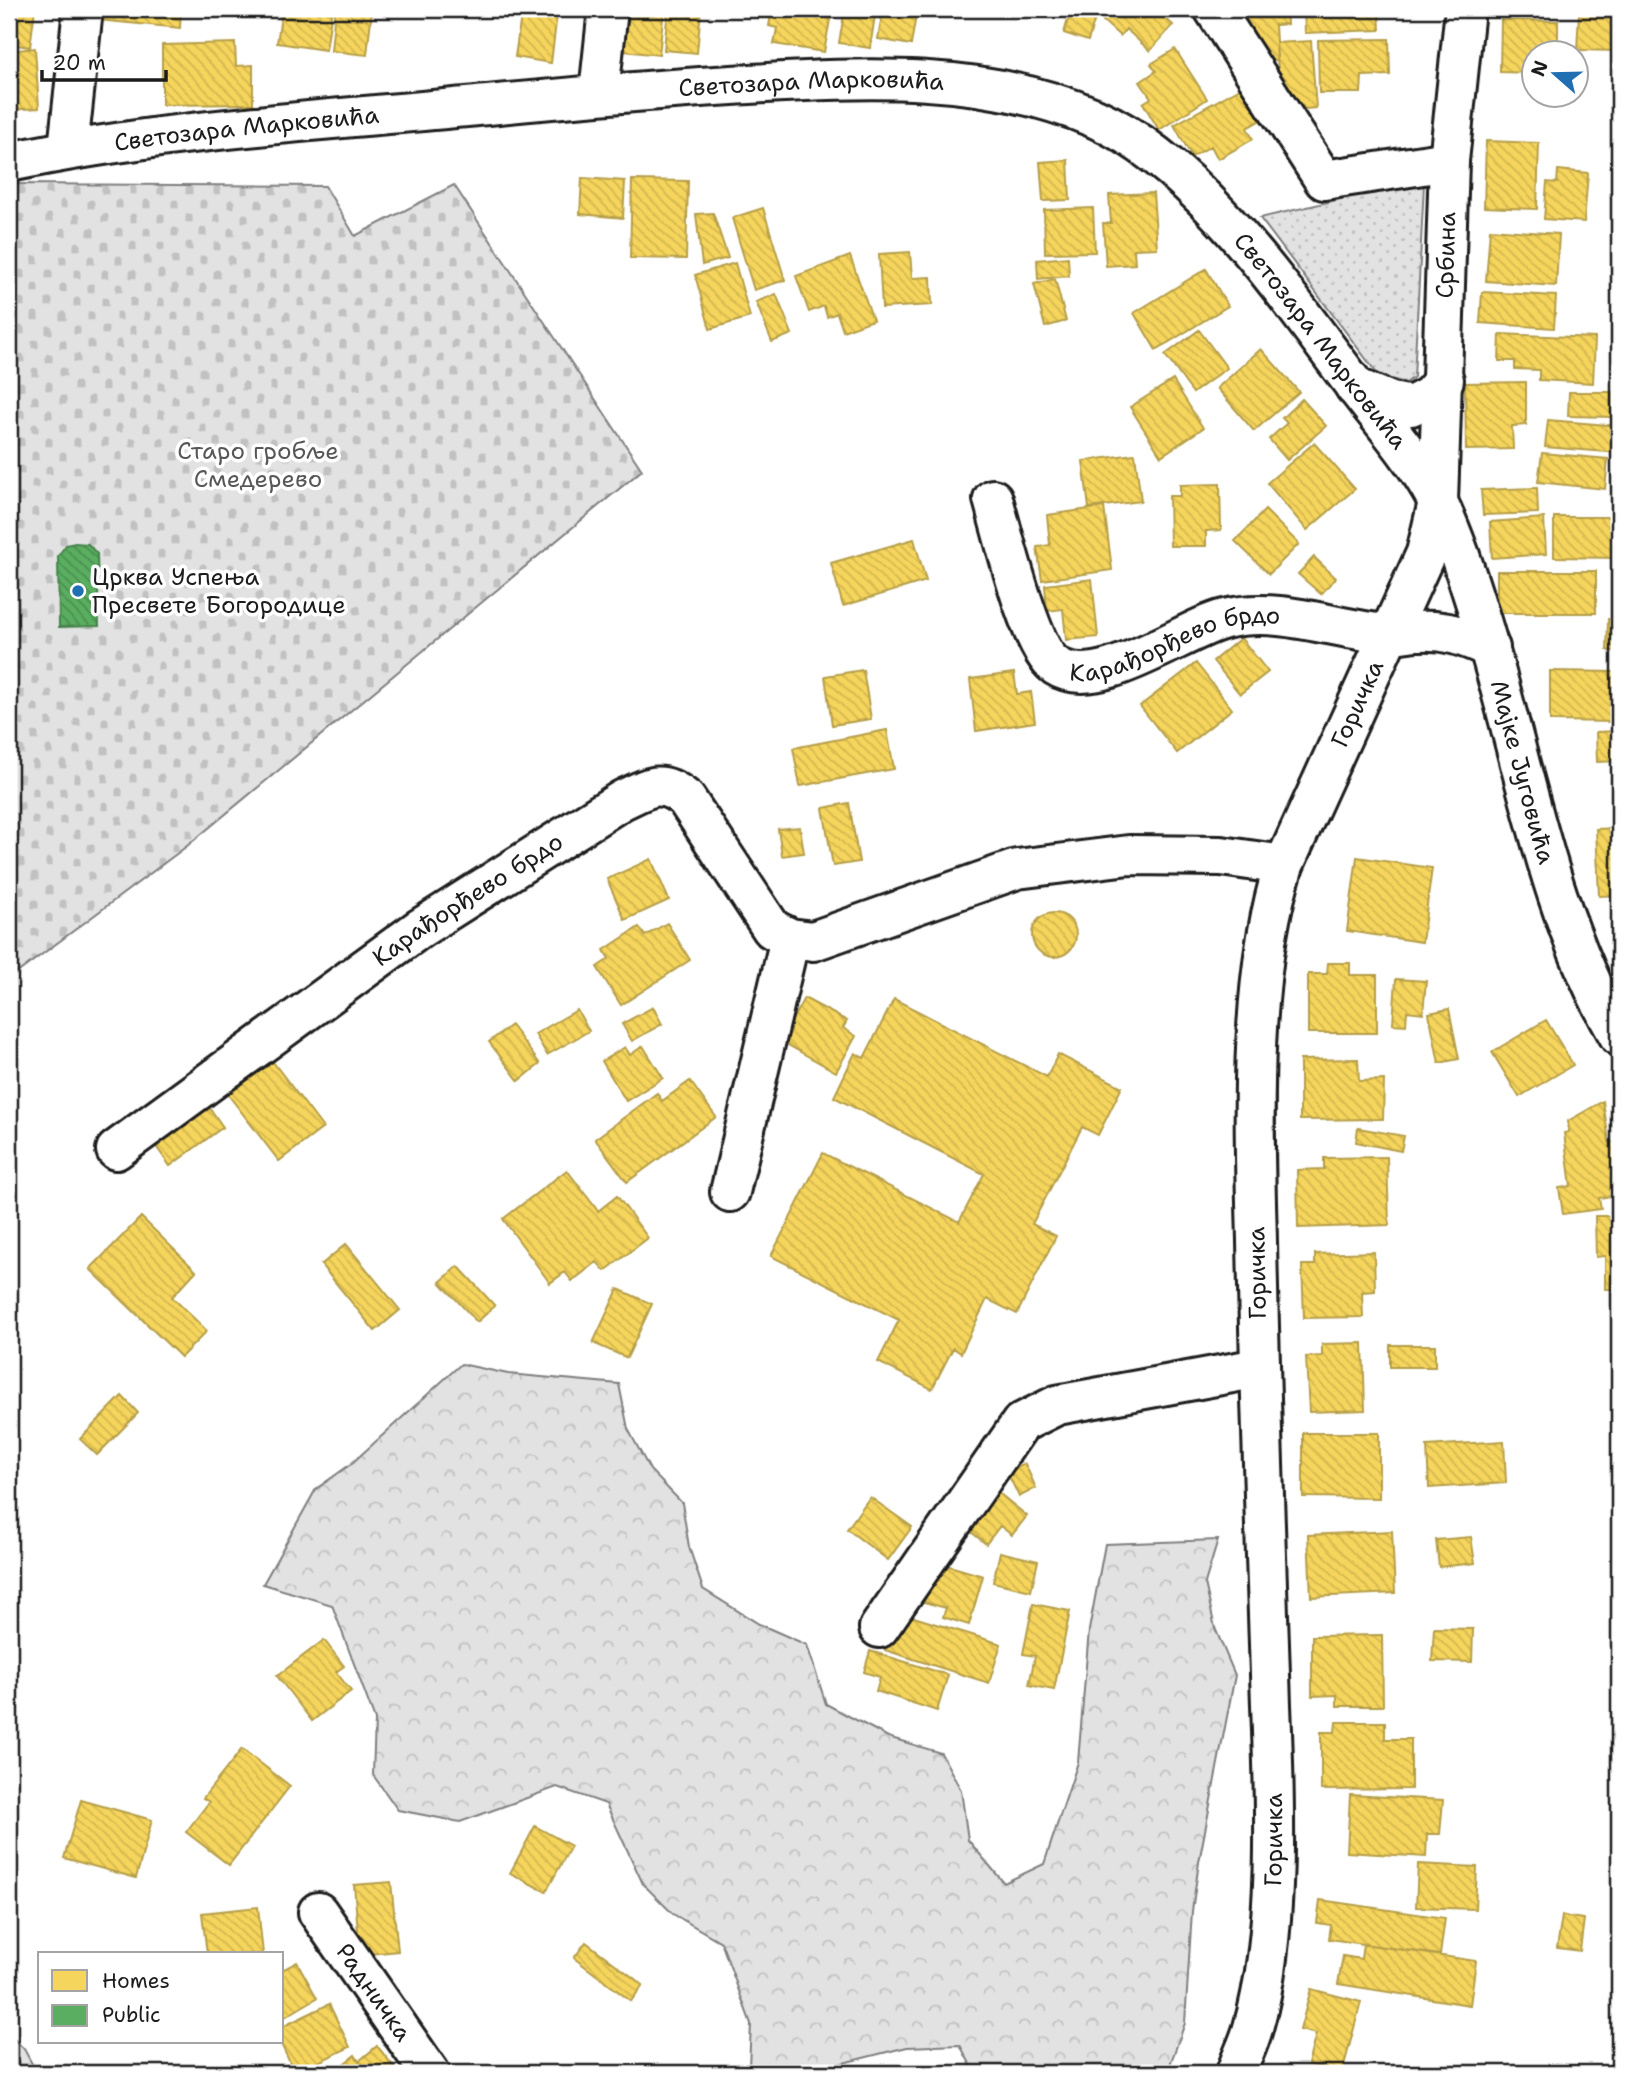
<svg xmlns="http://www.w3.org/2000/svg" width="1628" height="2082" font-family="'Shantell Sans',sans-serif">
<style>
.forest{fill:url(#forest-crowns);stroke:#7f7f7f;stroke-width:2}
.cemetery{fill:url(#cemetery-stones);stroke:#7f7f7f;stroke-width:2}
.park{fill:url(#park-dots);stroke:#7f7f7f;stroke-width:2}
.homes{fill:url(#homes-back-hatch);stroke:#b59e49;stroke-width:2}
.public{fill:url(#public-back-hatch);stroke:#47824c;stroke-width:2}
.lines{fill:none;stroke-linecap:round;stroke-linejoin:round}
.minor-casing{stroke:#1c1c1c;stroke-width:44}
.minor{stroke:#fff;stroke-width:38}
.poi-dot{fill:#1f6fb2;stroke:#fff;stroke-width:2.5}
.labels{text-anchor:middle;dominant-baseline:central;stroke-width:7;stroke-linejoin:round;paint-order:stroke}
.street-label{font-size:24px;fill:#1c1c1c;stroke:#fff}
.park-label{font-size:24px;fill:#575757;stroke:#fff}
.poi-label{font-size:24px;fill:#1c1c1c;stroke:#fff;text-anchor:start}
</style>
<defs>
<pattern id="forest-crowns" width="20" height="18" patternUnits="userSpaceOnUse" patternTransform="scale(1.75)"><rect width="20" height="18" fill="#e2e2e2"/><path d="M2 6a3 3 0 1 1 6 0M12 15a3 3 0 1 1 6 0" fill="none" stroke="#c1c1c1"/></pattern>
<pattern id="cemetery-stones" width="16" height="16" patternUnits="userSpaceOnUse" patternTransform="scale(1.75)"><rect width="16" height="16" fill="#e2e2e2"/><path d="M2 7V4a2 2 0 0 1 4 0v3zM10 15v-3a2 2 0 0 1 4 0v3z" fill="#c1c1c1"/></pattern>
<pattern id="park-dots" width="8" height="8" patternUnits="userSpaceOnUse" patternTransform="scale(1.75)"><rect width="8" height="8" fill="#e2e2e2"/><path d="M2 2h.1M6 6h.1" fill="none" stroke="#c1c1c1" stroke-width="1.8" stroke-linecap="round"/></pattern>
<pattern id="homes-back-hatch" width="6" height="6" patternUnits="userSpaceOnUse" patternTransform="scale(1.75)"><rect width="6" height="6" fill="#f6d55c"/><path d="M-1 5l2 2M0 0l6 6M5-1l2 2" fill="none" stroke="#d2b64f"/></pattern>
<pattern id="public-back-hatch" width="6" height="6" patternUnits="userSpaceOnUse" patternTransform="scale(1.75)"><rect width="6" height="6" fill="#5aae61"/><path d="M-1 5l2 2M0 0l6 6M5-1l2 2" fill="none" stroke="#4a8d4f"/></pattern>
</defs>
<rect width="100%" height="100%" fill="#fff"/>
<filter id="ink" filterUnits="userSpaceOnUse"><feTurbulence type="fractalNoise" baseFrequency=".0143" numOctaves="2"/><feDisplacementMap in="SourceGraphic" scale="14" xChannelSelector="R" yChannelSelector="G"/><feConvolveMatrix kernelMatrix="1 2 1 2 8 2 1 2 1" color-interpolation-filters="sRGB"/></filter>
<g filter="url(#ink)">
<path class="forest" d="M461,1364L508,1374L619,1384L628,1429L650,1470L682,1503L689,1547L703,1589L759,1624L807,1645L826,1704L888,1737L941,1753L961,1790L968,1840L1004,1883L1044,1864L1078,1762L1089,1630L1105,1544L1218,1540L1205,1583L1215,1628L1235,1675L1199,1862L1192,1911L1185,2023L1167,2073H975L960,2045L907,2047L835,2065L749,2067L751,2024L721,1942L673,1914L643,1884L606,1804L557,1787L460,1822L398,1810L373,1775L375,1720L332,1605L263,1584L316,1489L351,1464Z
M9,2034L24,2049L37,2073H9Z"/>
<path class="cemetery" d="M9,184L325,186L355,236L454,185L642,470L187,846L9,979Z"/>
<path class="park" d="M1414,182L1424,184L1414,377L1406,383L1379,376L1260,218Z"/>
<path class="homes" d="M9,9H35L30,47L9,44Z
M99,9H181L180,28L98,20Z
M282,9H332L326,50L277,43Z
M335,9H372L367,55L331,51Z
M522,9L557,14L551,63L515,57Z
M619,9H664L659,55L615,50Z
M668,9H701L697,53L664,50Z
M772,9H832L824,52L774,44L777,28L769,26Z
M845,9H876L870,48L839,43Z
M883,9H917L911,45L878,39Z
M1071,9H1098L1088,41L1064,33Z
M1112,9H1155L1173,25L1150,51L1126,29L1120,36L1102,20Z
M1225,9H1286L1287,24L1275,25L1277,60L1254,62Z
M1304,9H1379L1380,30L1305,33Z
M1579,13L1619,15V51L1577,50Z
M1501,20L1558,21V52H1534V73L1500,72Z
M1389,39L1390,75L1362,76L1361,93H1319L1318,40Z
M1311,41L1316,108L1281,111L1276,43Z
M235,43L236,66L253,65V104L162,105V45Z
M35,48L39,108L9,110V51Z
M1175,49L1207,99L1159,130L1143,103L1151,98L1140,82L1156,71L1151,64Z
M1242,87L1261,120L1247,128L1253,139L1218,159L1211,146L1192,157L1174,125Z
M1486,141L1539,143L1537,209L1484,207Z
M1068,160L1070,200L1043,201L1040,162Z
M1558,170L1588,173L1584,222L1544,219L1547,182L1557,183Z
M582,178L625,181L623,218L580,214Z
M632,180L688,181L686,259L630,258Z
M1153,193L1157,248L1134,249L1135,264L1106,266L1103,223H1111L1109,195Z
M763,208L785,280L754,290L732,218Z
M1093,208L1095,252L1045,253L1044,210Z
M713,213L728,258L702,265L696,214Z
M1490,229L1559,234L1556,286L1486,281Z
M910,252L912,278L931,277L932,305L882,308L879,254Z
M850,256L873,320L843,331L837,313L827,317L824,306L809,312L796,276Z
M1068,257L1069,276L1038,279L1037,260Z
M735,263L750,317L710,329L695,275Z
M1206,269L1228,306L1156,350L1134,313Z
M1055,279L1066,321L1045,327L1034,284Z
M1482,292L1556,296L1554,328L1480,323Z
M776,294L792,334L772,342L756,302Z
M1199,330L1227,368L1193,393L1165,355Z
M1500,334L1595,338L1593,383L1539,380V370L1515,369V361H1499Z
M1261,349L1299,392L1254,431L1217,388Z
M1173,380L1203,428L1161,456L1130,407Z
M1526,382V425L1512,426L1513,449L1466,450L1465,383Z
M1569,392H1612V417L1568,416Z
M1302,399L1326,426L1287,460L1269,439L1287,423L1282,418Z
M1548,420L1619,426V453L1545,447Z
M1314,443L1355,489L1307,530L1267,483Z
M1542,453L1608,459L1605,489L1538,482Z
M1135,454L1141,501L1089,508L1083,461Z
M1220,484L1221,530L1206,531V546H1170L1169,496H1180V485Z
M1537,488L1538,513L1483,515L1481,490Z
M1104,507L1112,570L1042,580L1037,547L1050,545L1047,515Z
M1265,510L1299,544L1269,574L1235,541Z
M1554,517H1619V558L1554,557Z
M1544,518L1546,554L1492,558L1490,522Z
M914,539L926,581L843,606L831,563Z
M1314,557L1336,578L1321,594L1298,574Z
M1497,571H1596V613H1497Z
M1092,579L1098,637L1066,640L1063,609L1047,611L1045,585Z
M1608,619H1619V652L1607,650Z
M1241,638L1268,672L1240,694L1213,661Z
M1196,663L1232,709L1177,753L1140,706Z
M863,670L871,719L832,725L825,676Z
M1550,671L1619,672V722L1550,721Z
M1014,673L1017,694L1031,692L1035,722L976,731L970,679Z
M887,730L894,769L800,786L793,748Z
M1619,731V761L1597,762L1596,732Z
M849,803L859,862L833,866L823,808Z
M800,827L804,853L782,856L778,829Z
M1619,828V895L1599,896L1596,829Z
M1357,857L1432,868L1422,942L1347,931Z
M651,859L669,900L625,920L607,879Z
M1032 935a22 22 0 1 1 44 0a22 22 0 1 1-44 0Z
M667,923L690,960L621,1005L597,967L609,959L604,950L639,927L645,936Z
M1328,963H1350V975H1377V1033H1308V974H1327Z
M1396,979L1426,981L1423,1013L1407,1011L1406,1025L1393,1024Z
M804,998L847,1021L843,1028L856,1036L836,1072L781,1041Z
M894,999L1047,1077L1058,1054L1122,1087L1098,1135L1082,1127L1032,1224L1056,1236L1017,1314L987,1299L961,1353L953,1348L932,1389L878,1362L899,1320L771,1256L823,1153L959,1222L984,1174L834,1097L855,1053L864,1058Z
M653,1007L662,1024L632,1041L622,1024Z
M1449,1009L1459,1059L1439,1063L1429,1013Z
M577,1010L589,1031L547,1055L535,1034Z
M1546,1020L1573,1065L1519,1097L1492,1052Z
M511,1025L540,1064L519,1081L489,1042Z
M643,1046L663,1078L626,1101L602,1061L625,1047L630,1055Z
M270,1058L323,1128L279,1161L226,1092Z
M1358,1059L1359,1081L1384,1080L1383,1119L1300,1120V1060Z
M690,1081L716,1117L627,1182L595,1139L657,1093L662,1101Z
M1603,1101L1609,1142L1618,1141L1619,1195L1599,1198L1601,1209L1563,1214L1559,1188L1571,1186L1564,1133L1569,1132L1568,1121Z
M207,1104L223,1127L170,1166L153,1142Z
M1358,1128L1404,1136L1401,1151L1356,1142Z
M1387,1157L1389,1225L1298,1228L1297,1170L1324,1169V1158Z
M567,1170L598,1211L617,1196L648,1238L605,1271L597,1262L572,1281L565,1272L550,1283L503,1219Z
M1595,1216H1619V1289H1605V1256L1596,1257Z
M141,1217L196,1271L172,1297L207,1331L181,1357L90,1269Z
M346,1244L400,1310L375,1331L321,1265Z
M1374,1252L1375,1291L1362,1292L1363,1317L1304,1318L1302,1265H1315V1254Z
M458,1266L495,1306L477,1322L440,1282Z
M618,1289L652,1304L627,1358L593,1343Z
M1363,1343L1365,1410L1309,1412L1306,1357L1322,1356V1344Z
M1390,1345H1435V1367H1390Z
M122,1396L138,1413L97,1455L80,1439Z
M1303,1433H1379V1498L1303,1497Z
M1504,1441L1506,1483L1429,1488L1427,1446Z
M1025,1464L1036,1488L1019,1497L1007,1472Z
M994,1489L1027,1516L1012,1535L1000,1526L986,1544L964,1526Z
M870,1497L912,1527L888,1560L847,1529Z
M1392,1531L1395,1593L1311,1597L1308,1535Z
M1471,1537L1475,1563L1439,1567L1436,1540Z
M1000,1552L1038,1561L1031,1591L993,1582Z
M936,1562L983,1576L969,1625L943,1617L946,1608L924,1602Z
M1033,1604L1070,1611L1054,1690L1029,1685L1035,1656L1023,1654Z
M904,1614L1001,1644L989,1683L885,1650L891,1631Z
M1434,1628L1473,1629L1472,1662L1432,1661Z
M1382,1635L1383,1706H1337V1695L1312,1696V1636Z
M324,1640L344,1666L336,1672L351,1691L312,1721L277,1676Z
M870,1651L948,1675L937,1711L876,1691L880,1677L864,1672Z
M1336,1722H1385V1739H1411V1789L1321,1790V1732H1335Z
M242,1749L290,1786L229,1865L186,1832L209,1802L203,1798Z
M1350,1795L1443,1800L1440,1834H1427L1426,1857L1347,1852Z
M81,1800L152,1820L136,1878L64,1858Z
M535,1826L571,1846L546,1892L510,1873Z
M1418,1864L1477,1867L1475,1909L1416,1907Z
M391,1882L398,1951L360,1955L354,1885Z
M1320,1900L1445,1918L1440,1955L1329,1939L1331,1925L1317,1923Z
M258,1907L263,1954H207L202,1913Z
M1562,1916L1584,1919L1580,1951L1557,1948Z
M586,1942L643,1985L631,2001L574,1958Z
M1363,1944L1476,1961L1470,2005L1338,1984L1343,1956L1361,1959Z
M297,1962L317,1998L285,2017L282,2012V1970Z
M1311,1989L1361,2002L1342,2073L1308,2064L1316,2034L1300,2030Z
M329,2004L350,2047L295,2073L280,2042L282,2027Z
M377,2046L399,2073H332L355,2055L359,2061Z"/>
<path class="public" d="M75,543L88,544L97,554L99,626L59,627L58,556L66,545Z"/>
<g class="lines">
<defs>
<g id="minor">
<path d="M1214,9L1324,180L1449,161"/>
<path d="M599,93L608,9"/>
<path d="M68,149L83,9"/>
<path id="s1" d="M9,162C155,131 306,122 455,108C553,99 651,89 750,84C865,77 986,71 1095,118C1195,162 1282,289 1346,374C1376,415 1412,453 1436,498C1454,534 1466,573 1478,611C1523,753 1544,907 1619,1036"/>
<path d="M1355,387L1391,402L1411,406L1430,396L1444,380"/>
<path id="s2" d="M993,499C1003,534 1030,649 1056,666C1098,694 1183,629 1225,619C1279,606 1333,629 1387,634C1397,635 1408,631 1419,631C1445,629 1466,637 1490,648"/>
<path id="s3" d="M116,1150L419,929L622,800C650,787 660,778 686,799L772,929L790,938L813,941L1017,869L1129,855L1221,856L1284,865"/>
<path d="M730,1192L790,938"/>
<path d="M879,1628L1021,1423L1057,1405L1259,1368"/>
<path id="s4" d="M318,1912L430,2073"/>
<path id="s5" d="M1236,2073C1241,2058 1249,2043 1253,2028C1280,1935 1275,1802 1271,1705C1266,1550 1260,1396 1257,1241C1254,1124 1248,976 1284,865L1426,553L1438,502L1449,161L1465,9"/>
</g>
</defs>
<use href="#minor" class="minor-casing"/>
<use href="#minor" class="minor"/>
</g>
</g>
<circle class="poi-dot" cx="78" cy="591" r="7"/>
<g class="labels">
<g class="street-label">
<text stroke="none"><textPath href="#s1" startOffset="807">Светозара Марковића</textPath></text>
<text stroke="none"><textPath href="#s1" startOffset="240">Светозара Марковића</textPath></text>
<text stroke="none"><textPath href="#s5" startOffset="1858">Србина</textPath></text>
<text stroke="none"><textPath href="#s1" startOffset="1416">Светозара Марковића</textPath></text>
<text stroke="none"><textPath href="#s2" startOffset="306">Карађорђево брдо</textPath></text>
<text stroke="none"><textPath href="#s5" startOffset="1393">Горичка</textPath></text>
<text stroke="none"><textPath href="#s1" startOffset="1899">Мајке Југовића</textPath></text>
<text stroke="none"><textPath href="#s3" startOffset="432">Карађорђево брдо</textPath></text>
<text transform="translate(1257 1273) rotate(-91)">Горичка</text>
<text stroke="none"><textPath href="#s5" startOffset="238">Горичка</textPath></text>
<text stroke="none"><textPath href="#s4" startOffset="98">Радничка</textPath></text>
</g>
<g class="park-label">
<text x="258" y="451">Старо гробље<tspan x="258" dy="28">Смедерево</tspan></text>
</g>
<g class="poi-label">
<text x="92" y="577">Црква Успења<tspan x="92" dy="28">Пресвете Богородице</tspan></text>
</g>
</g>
<rect width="1628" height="2082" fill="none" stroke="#fff" stroke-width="35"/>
<rect x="18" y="18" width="1593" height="2047" fill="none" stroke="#1c1c1c" stroke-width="2.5" filter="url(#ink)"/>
<rect x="38" y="1952" width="245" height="91" fill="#ffffff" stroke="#a4a4a4" stroke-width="2"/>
<rect x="52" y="1970" width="35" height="21" fill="#f6d55c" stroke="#a4a4a4" stroke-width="2"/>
<text x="102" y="1988" font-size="21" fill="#1c1c1c">Homes</text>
<rect x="52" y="2005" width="35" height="21" fill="#5aae61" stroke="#a4a4a4" stroke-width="2"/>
<text x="102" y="2022" font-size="21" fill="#1c1c1c">Public</text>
<g transform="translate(1555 74) rotate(290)"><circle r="33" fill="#ffffff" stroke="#a4a4a4" stroke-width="2"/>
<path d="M0-5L12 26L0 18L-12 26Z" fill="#1f6fb2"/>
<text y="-10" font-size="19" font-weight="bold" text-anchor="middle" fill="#1c1c1c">N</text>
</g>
<path d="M42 70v10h124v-10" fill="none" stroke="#1c1c1c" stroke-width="3.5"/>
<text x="52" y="70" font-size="21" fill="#1c1c1c" stroke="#ffffff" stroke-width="5" paint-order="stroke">20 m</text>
</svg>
